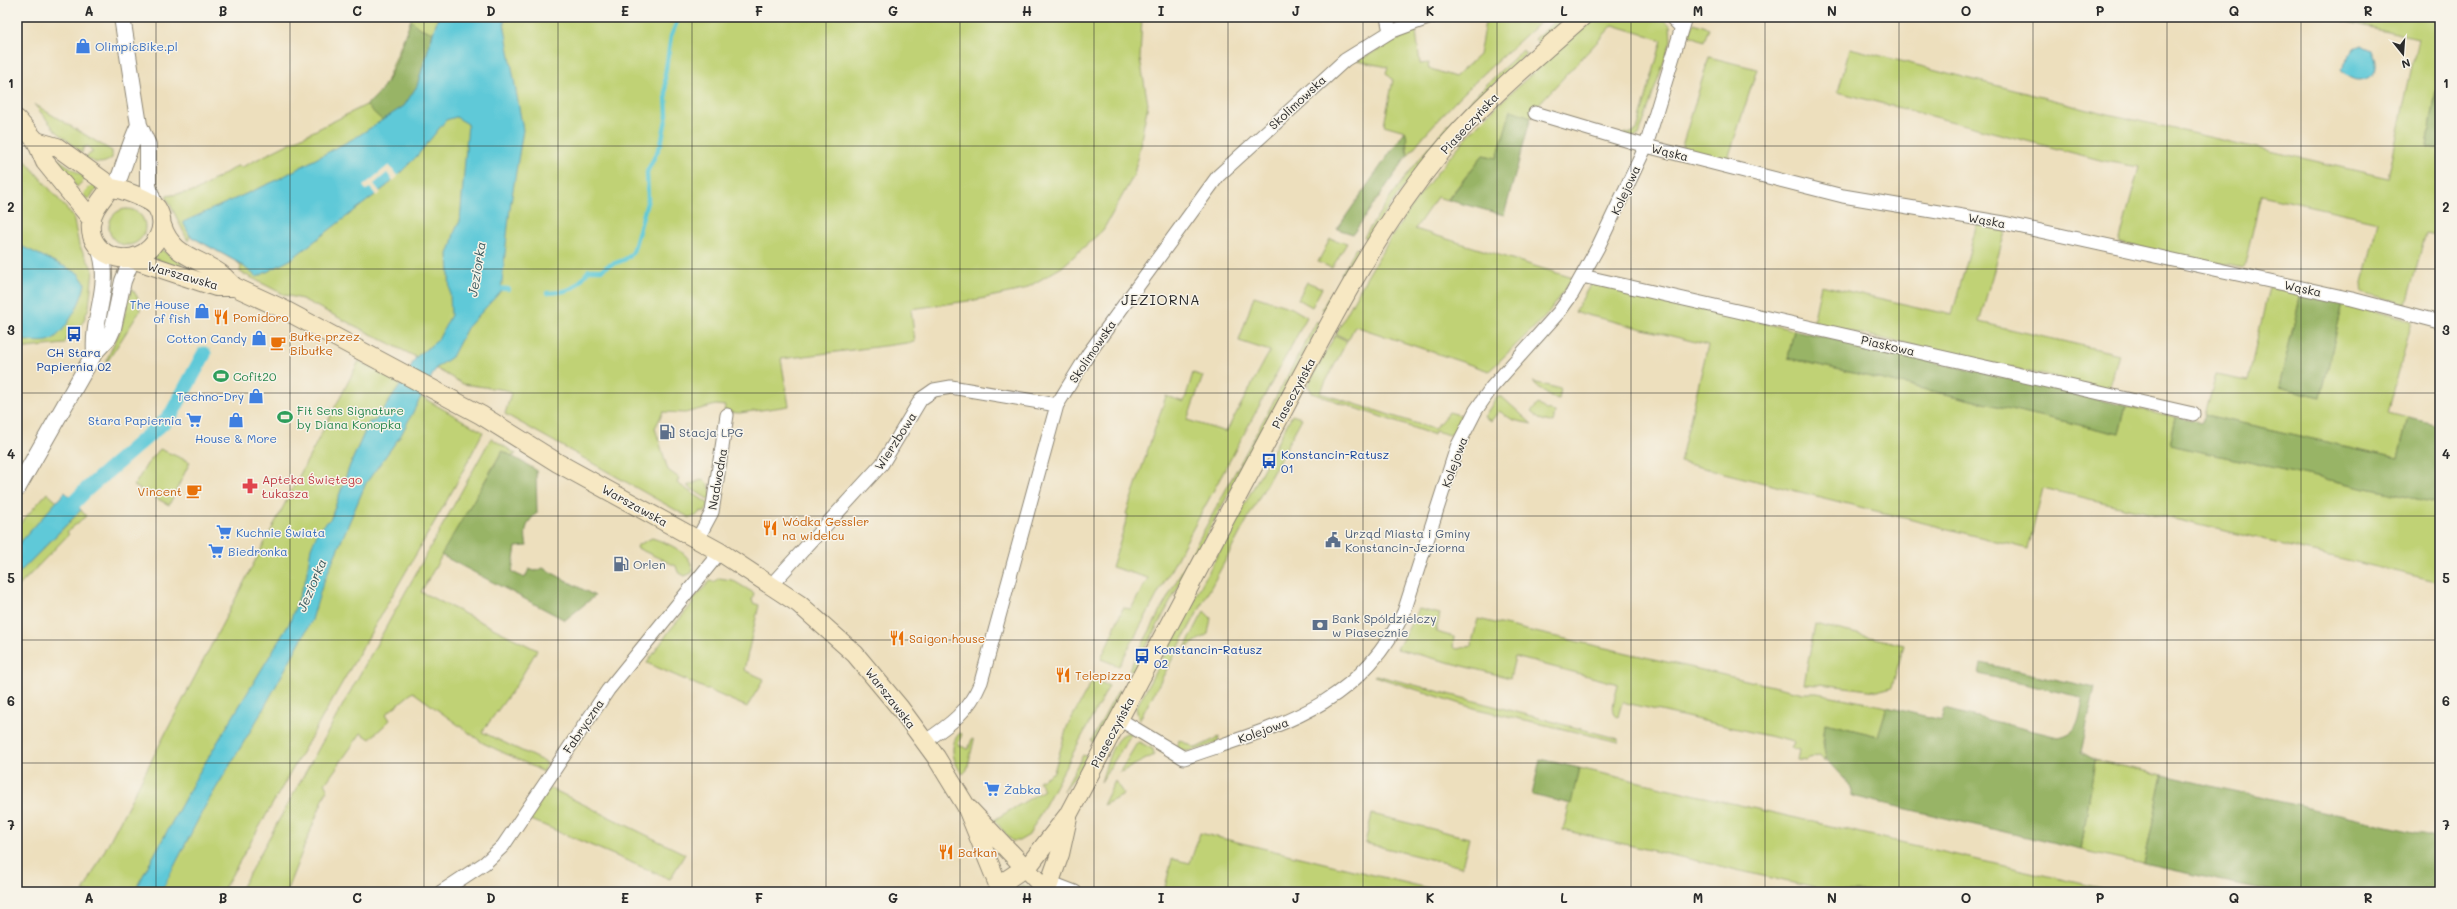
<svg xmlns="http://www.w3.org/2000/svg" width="2457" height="909" font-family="Mali,sans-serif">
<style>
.green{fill:#c0d274;stroke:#767e50}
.forest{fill:#98b466;stroke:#627048}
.water{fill:#5fc9d8;stroke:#457a82}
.pier{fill:#eddfbd}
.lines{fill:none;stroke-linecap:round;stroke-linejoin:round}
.stream{stroke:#5fc9d8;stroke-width:4.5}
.canal{stroke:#5fc9d8;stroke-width:15}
.minor-casing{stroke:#8c8574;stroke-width:15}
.tertiary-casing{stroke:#8c8574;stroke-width:18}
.secondary-casing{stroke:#8c8574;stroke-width:20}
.minor{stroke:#fff;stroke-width:13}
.tertiary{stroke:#fff;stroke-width:16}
.secondary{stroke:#f7e8c3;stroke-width:18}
.grid{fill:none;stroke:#2b2b2b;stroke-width:1;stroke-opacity:0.55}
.labels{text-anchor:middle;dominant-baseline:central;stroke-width:3;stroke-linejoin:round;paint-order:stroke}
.shop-label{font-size:12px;fill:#366cbe;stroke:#f7f3e8;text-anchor:start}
.street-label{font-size:12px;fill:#2b2b2b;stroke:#f7f3e8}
.food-label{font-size:12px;fill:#c56008;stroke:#f7f3e8;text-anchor:start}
.transit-label{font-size:12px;fill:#164399;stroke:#f7f3e8;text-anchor:start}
.leisure-label{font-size:12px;fill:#27864d;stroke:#f7f3e8;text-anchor:start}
.service-label{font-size:12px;fill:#4e5e75;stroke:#f7f3e8;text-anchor:start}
.health-label{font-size:12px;fill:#be3a42;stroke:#f7f3e8;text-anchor:start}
.water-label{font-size:13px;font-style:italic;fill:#3b5a5f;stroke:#f7f3e8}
.quarter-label{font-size:14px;letter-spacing:1px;fill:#2b2b2b;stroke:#f7f3e8}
.neatline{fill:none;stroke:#2b2b2b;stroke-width:1.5}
.grid-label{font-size:13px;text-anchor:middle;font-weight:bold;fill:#2b2b2b}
</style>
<rect width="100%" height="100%" fill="#f7f3e8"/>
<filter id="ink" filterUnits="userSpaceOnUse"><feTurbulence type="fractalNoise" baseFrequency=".025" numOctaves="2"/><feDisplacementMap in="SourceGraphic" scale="8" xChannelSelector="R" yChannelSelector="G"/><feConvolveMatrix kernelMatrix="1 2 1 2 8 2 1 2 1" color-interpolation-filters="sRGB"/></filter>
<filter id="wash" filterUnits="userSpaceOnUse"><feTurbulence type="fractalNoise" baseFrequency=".012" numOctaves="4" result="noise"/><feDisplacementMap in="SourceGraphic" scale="16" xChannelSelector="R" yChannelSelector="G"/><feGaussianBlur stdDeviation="0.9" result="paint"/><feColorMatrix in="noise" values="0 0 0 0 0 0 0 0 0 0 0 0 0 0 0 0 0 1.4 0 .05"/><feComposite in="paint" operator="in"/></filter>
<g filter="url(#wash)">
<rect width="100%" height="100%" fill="#eddfbd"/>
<path class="green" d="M412,17H1142L1140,59L1148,104L1134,175L1103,230L1062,267L1023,290L975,300L911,309L915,342L781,359L789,406L740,413L724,412L725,406L716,405L685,413L663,412L655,428L668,470L679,478L677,483L709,504L705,512L701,511L696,516L690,518L505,414L511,393L506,390L463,384L416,357L302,299L285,295L240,272L241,267L239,263L190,236L188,241L166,196L196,191L237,166L242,167L366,105L378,97L386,82Z
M1486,17H1546C1497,61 1449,103 1408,155L1405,131L1384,125L1393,80L1386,73L1388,67L1357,61L1416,30L1420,64L1429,63L1428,68L1455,77L1479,55Z
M1560,17H1568L1538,43L1535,39Z
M1596,17H1662L1670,25L1671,41L1639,135L1635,137L1624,135L1625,132L1631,133L1637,130L1662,40L1613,25L1535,108L1531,117L1511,111L1497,158L1483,155L1447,200L1437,197L1415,229L1573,278L1545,317L1489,371L1355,326L1348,340L1336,334C1375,258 1419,188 1477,126C1514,87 1557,53 1596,17Z
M2326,17H2440V92H2436L2427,146L2440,149V236L2426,233L2406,304L2361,292L2378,221L2261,195L2244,268L2119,243L2139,167L2104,161L1838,92L1850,48L2104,113L2388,178L2418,38Z
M1694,23L1709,28L1704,41L1689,35Z
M1523,50L1526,54C1463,112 1415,166 1368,239L1364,237C1408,167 1461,106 1523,50Z
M1709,57L1757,69L1727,162L1684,150L1682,146Z
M34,104L112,151V158C102,166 94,163 85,157L93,152L88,146L83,148L82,153L55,130Z
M17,151L73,216L79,245L93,270L89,307L81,327L72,329L64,344L17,349Z
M59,160L86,178L77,187L56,162Z
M94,183L99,186L88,200L83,194Z
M109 227a18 18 0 1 1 36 0a18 18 0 1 1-36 0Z
M1977,224L2006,229L1979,322L2119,354L2109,390L1813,323L1821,285L1952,315Z
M1330,239L1347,243L1332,268L1318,262Z
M1356,248L1360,251L1344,276L1341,275Z
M160,249L182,262L179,268L151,257Z
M1307,282L1322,288L1312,307L1298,299Z
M1591,283L1794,330L1788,358L2119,434L2126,406L2176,417L2170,445L2440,504V582L2043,488L2028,549L1680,462L1708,345L1575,312Z
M2269,287L2301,294L2279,387L2321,397L2343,303L2412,321L2388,413L2408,418L2398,458L2205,415L2216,375L2248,381Z
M132,288L139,300L140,311L107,362L106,361L120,331Z
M1332,291L1337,295L1328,310L1322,309Z
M1254,296L1292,308L1307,317L1119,666L1101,659L1123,608L1131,609L1148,578L1112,567L1128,515L1126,514L1166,396L1184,402L1193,373L1203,376L1187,420L1226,432L1270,351L1239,341Z
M1317,321L1320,324L1133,671L1129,669Z
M1335,335L1347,341L1320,393L1434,429L1449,412L1463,416L1455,431L1450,435L1435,431L1434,435L1312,393L1308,385Z
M359,361L483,432L454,488L222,892H83Z
M1533,382L1561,389L1559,399L1550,397Z
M1497,397H1502L1532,424L1513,420L1499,411L1491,421L1484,417Z
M1538,404L1546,410L1555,412L1553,423L1539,419L1531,412Z
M1292,415L1302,418L1139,721L1136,708Z
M491,438L516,454L512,456L502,451L421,592L537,650L517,684L482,732L547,763L544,772L483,743L413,692L386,714L390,720L370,739L361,733L325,784L328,787L286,892H239Z
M160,449L190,462L169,505L134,486L147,464Z
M703,479C711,486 712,491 711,501L687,486Z
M47,493L57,502L17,546V527Z
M81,510L86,516L67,532L69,534L17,588V575Z
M652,538C668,543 695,554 692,573L685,576L678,572L676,566L637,548L638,545Z
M719,578L732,580L754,593L752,600L753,603L759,605L744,670L764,679L747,707L647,663L670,630L693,603L692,601L710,581L714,582Z
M1419,609L1440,614L1436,632L1454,637L1453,647L1457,649L1471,646L1478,619L1803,693H1817L1887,707L1878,736L1825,723L1823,742L1826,761L1819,756L1809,758L1807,761L1797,760L1799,750L1791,748L1794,742L1622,702L1618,717C1608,710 1617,694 1618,684L1515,657L1510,678L1397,649Z
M1204,611L1211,618L1208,634L1185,648Z
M1815,624L1904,645L1892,687L1877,691L1820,684L1819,685L1804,684Z
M1376,675L1619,739V742L1477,709L1374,676Z
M1093,679L1109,686L1029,835L1019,841H1012L994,820L1044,790L1039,781L1054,772L1067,727Z
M1119,689L1122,694L1093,743L1091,741Z
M960,733L962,734L958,745L968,749L972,739L974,740L967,770L963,774C953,764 948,744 960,733Z
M1127,733H1132L1101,782C1106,768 1111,738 1127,733Z
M1219,737L1218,742C1206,746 1189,756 1177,748L1179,740L1196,748Z
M1139,742L1153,749L1154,755L1119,773L1137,743Z
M1083,755L1088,757L1081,769L1063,791Z
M2095,760L2163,775L2144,864L2081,850Z
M1579,768L2117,892H1832L1563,830Z
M1115,781L1123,793L1122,796L1103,805Z
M550,788L685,854L670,879L529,819Z
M1372,814L1469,838L1462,867L1365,843Z
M1200,833L1444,892H1181L1165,887L1172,859L1190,863Z
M1023,886L1030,887L1034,892H1014Z"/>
<path class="forest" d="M411,20L418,27L433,33C426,56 422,90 403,107C398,112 390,116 383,121L366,105C392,87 400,49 411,20Z
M2436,91L2440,92V149L2427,147Z
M1511,110L1531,117L1504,215L1448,200L1483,155L1497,158Z
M1405,131C1409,138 1404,147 1408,155L1353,234L1337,229Z
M2301,294L2343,303L2321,397L2279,387Z
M1794,330L2126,406L2119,434L1788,358Z
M2205,415L2398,458L2408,418L2440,425V504L2170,445L2176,417L2201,423Z
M503,451L536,470L537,513C525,523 524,532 527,546L516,547L512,572L525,578L529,569L535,571L543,568L595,596L565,620L441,555Z
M1981,663L2095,688L2081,752L2095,760L2081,850L1852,796V787C1827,759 1821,764 1825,723L1878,736L1887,707L1941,720L1944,709L2058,737C2080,733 2078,720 2083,701L2081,697L1979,674Z
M1540,759L1579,768L1571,804L1532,795Z
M2163,775L2440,838V892H2275L2144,864Z"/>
<path class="water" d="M438,17H505L504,23L523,130L510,208L501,291L467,328L452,357L436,368L401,435L366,483L322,586L312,620L260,715L203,810L161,892H134L197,776L289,624L306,578L311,548L318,531L331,518L350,465L369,422L375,421L400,386L416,357L438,340L451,315L448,254C454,240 451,236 460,221L468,124L456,117L446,120L417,156L388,185L290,260L257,277L239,263L190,236L183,222L275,181L358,136L404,106L417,86Z
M2361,46L2372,51C2388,80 2354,89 2341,70L2354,49Z
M21,246L78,273L85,283C84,298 63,338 48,341C39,343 26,340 17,340V247Z
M65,492L81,510L17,575V546Z"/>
<path class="pier" d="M389,165L398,177L393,181L387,173L374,184L381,193L377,196L370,188L366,190L363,186Z"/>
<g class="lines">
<path class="stream" d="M495,288L508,289
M547,293C571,292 575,289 589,270H602C612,260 624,265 633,252L648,199L647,172L661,144L667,115L665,75L671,36L679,17"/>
<path class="canal" d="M61,516L87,489L166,420L172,413L204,354"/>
</g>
</g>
<g filter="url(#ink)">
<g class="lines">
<defs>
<path id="minor" d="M1387,17L1390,32
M1671,17L1681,27
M1535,113L1646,146L1843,196L2004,223L2352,299L2440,322
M1582,276L2193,414
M697,540L712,512L727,415
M772,584L882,464L921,399L934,390L951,387L1057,405
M1119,719L1184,758C1276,726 1359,708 1404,612L1457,447L1476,410L1492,387L1559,312L1572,294L1598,247L1646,146L1685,17
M924,742C950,725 969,711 981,682L1057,405L1089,353L1218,176L1345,60L1390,32L1431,17
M1049,882L1075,892
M441,892L485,863L503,846L608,690L720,552"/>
<path id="tertiary" d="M122,17L139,125L148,145V186L154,204
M115,188C124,168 129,145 139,125
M95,352C92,316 113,283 99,248
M17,489L95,352L109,337L113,328L123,281L132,259"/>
<path id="secondary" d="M17,119L36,141L45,162L92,220
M36,141L57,147L104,181L110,188
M110,188C120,188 152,200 157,208C163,218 163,227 158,237C140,273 87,260 91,223C92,209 103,199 110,188Z
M162,225C172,257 198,257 221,274C226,278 230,283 235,287
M132,259L216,287H235L281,308L481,415L558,463L720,552L799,604L855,654L900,708L936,757L966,806L1001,892
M969,809L1048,892
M1047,890L1060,854L1068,818
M1001,892L1008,879L1030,864L1068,815C1134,689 1202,563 1269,437C1321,341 1368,242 1437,157C1479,105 1532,61 1582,17"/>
</defs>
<use href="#minor" class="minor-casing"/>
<use href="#tertiary" class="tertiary-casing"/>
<use href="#secondary" class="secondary-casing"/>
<use href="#minor" class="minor"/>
<use href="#tertiary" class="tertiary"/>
<use href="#secondary" class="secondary"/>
</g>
</g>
<path class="grid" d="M156,17V892M290,17V892M424,17V892M558,17V892M692,17V892M826,17V892M960,17V892M1094,17V892M1228,17V892M1363,17V892M1497,17V892M1631,17V892M1765,17V892M1899,17V892M2033,17V892M2167,17V892M2301,17V892M17,146H2440M17,269H2440M17,393H2440M17,516H2440M17,640H2440M17,763H2440"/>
<defs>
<symbol id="shop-bare" viewBox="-9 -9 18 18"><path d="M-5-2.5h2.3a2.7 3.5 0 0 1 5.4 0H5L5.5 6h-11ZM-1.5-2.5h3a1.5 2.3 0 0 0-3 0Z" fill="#3f7fe0" stroke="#f7f3e8" stroke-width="2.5" paint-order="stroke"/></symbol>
<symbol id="restaurant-bare" viewBox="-9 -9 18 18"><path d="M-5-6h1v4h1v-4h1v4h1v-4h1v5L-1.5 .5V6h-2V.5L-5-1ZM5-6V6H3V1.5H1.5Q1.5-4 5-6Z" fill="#e8710a" stroke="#f7f3e8" stroke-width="2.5" paint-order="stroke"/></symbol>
<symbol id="bus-bare" viewBox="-9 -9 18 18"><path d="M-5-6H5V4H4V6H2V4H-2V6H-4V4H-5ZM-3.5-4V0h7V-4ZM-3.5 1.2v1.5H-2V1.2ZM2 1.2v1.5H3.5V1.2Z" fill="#1a4fb4" stroke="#f7f3e8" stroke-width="2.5" paint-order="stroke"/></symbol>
<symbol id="cafe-bare" viewBox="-9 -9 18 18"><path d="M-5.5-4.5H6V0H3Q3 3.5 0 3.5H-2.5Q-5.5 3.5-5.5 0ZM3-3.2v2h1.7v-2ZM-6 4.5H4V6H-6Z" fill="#e8710a" stroke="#f7f3e8" stroke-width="2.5" paint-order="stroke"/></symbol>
<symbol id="stadium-bare" viewBox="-9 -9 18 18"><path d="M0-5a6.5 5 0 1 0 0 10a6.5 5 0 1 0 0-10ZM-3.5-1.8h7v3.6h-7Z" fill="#2e9e5b" stroke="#f7f3e8" stroke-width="2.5" paint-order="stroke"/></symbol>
<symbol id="supermarket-bare" viewBox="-9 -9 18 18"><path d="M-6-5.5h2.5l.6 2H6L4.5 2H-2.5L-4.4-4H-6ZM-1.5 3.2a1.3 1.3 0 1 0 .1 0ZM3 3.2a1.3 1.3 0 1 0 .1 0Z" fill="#3f7fe0" stroke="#f7f3e8" stroke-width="2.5" paint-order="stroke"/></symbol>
<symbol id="fuel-bare" viewBox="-9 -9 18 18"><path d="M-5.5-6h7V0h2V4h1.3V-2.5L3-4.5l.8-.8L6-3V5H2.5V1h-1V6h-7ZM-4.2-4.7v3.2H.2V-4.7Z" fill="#5c6f8a" stroke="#f7f3e8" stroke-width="2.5" paint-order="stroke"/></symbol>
<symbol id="pharmacy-bare" viewBox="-9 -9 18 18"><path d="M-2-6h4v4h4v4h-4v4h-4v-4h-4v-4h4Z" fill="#e0444e" stroke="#f7f3e8" stroke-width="2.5" paint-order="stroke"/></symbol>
<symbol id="civic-bare" viewBox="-9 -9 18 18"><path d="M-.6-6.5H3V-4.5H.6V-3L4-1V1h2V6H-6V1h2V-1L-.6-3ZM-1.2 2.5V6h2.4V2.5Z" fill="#5c6f8a" stroke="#f7f3e8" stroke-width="2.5" paint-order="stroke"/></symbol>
<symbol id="bank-bare" viewBox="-9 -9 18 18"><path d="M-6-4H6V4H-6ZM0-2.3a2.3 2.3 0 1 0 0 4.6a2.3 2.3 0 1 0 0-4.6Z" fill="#5c6f8a" stroke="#f7f3e8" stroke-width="2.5" paint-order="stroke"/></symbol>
</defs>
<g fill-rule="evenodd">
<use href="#shop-bare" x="72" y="35" width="22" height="22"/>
<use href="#shop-bare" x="191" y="300" width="22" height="22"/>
<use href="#restaurant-bare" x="210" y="306" width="22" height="22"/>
<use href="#bus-bare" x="63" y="323" width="22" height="22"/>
<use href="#shop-bare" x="248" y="327" width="22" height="22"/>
<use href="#cafe-bare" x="267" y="332" width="22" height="22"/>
<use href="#stadium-bare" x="210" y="365" width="22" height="22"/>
<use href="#shop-bare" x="245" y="385" width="22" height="22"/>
<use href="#stadium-bare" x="274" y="406" width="22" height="22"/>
<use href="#supermarket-bare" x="183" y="409" width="22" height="22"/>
<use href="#shop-bare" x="225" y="409" width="22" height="22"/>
<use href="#fuel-bare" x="656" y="421" width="22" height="22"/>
<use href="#bus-bare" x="1258" y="450" width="22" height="22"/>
<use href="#pharmacy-bare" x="239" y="475" width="22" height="22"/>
<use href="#cafe-bare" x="183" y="480" width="22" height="22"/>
<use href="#restaurant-bare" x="759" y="517" width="22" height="22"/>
<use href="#supermarket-bare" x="213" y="521" width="22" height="22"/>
<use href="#civic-bare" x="1322" y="529" width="22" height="22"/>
<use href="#supermarket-bare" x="205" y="540" width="22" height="22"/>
<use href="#fuel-bare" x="610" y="553" width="22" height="22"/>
<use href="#bank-bare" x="1309" y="614" width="22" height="22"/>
<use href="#restaurant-bare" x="886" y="627" width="22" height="22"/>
<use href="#bus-bare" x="1131" y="645" width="22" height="22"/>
<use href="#restaurant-bare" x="1052" y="664" width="22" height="22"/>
<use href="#supermarket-bare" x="981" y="778" width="22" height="22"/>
<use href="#restaurant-bare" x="935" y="841" width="22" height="22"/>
</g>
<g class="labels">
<g class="shop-label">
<text x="95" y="46">OlimpicBike.pl</text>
<text x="190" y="304" text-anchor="end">The House<tspan x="190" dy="14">of fish</tspan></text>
<text x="247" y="338" text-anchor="end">Cotton Candy</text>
<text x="244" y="396" text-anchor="end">Techno-Dry</text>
<text x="182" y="420" text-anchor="end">Stara Papiernia</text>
<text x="236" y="438" text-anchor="middle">House &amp; More</text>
<text x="236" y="532">Kuchnie Świata</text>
<text x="228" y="551">Biedronka</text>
<text x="1004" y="789">Żabka</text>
</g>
<g class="street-label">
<text transform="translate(1297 102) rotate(-43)">Skolimowska</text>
<text transform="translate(1469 123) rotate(-47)">Piaseczyńska</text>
<text transform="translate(1670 152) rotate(14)">Wąska</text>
<text transform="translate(1625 190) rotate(-65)">Kolejowa</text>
<text transform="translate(1987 220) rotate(10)">Wąska</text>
<text transform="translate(183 275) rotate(16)">Warszawska</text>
<text transform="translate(2303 288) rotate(12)">Wąska</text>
<text transform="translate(1888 345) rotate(13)">Piaskowa</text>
<text transform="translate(1092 351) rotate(-56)">Skolimowska</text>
<text transform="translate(1293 393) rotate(-62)">Piaseczyńska</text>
<text transform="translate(895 441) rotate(-57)">Wierzbowa</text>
<text transform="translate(1454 462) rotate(-70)">Kolejowa</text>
<text transform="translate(717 479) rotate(-80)">Nadwodna</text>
<text transform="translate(635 505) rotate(29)">Warszawska</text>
<text transform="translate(891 698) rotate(52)">Warszawska</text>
<text transform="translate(583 726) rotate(-56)">Fabryczna</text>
<text transform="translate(1263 730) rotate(-20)">Kolejowa</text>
<text transform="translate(1112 732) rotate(-62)">Piaseczyńska</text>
</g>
<g class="food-label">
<text x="233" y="317">Pomidoro</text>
<text x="290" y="336">Bułkę przez<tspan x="290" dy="14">Bibułkę</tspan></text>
<text x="182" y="491" text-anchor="end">Vincent</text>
<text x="782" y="521">Wódka Gessler<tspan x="782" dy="14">na widelcu</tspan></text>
<text x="909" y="638">Saigon house</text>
<text x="1075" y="675">Telepizza</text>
<text x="958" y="852">Bałkan</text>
</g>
<g class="transit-label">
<text x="74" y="352" text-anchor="middle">CH Stara<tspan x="74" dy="14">Papiernia 02</tspan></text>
<text x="1281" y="454">Konstancin-Ratusz<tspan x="1281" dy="14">01</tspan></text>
<text x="1154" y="649">Konstancin-Ratusz<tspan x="1154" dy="14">02</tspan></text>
</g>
<g class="leisure-label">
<text x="233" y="376">Cofit20</text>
<text x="297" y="410">Fit Sens Signature<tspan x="297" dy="14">by Diana Konopka</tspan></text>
</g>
<g class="service-label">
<text x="679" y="432">Stacja LPG</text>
<text x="1345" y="533">Urząd Miasta i Gminy<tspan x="1345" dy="14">Konstancin-Jeziorna</tspan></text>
<text x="633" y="564">Orlen</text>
<text x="1332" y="618">Bank Spóldzielczy<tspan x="1332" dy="14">w Piasecznie</tspan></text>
</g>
<g class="health-label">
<text x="262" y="479">Apteka Świętego<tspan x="262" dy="14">Łukasza</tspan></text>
</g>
<g class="water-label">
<text transform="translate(476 269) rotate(-81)">Jeziorka</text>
<text transform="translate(311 585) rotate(-67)">Jeziorka</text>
</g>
<g class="quarter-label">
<text x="1161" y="299">JEZIORNA</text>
</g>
</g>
<rect width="2457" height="909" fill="none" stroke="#f7f3e8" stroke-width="44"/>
<g transform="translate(2403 54) rotate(163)" stroke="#f7f3e8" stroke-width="3" paint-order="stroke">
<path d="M0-3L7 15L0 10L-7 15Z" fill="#2b2b2b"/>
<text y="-6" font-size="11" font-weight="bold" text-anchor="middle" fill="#2b2b2b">N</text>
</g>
<rect x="22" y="22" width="2413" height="865" class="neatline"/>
<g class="grid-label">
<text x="89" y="16">A</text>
<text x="223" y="16">B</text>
<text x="357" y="16">C</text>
<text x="491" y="16">D</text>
<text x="625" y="16">E</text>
<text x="759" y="16">F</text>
<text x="893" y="16">G</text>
<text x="1027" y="16">H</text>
<text x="1161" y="16">I</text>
<text x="1296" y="16">J</text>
<text x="1430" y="16">K</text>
<text x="1564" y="16">L</text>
<text x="1698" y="16">M</text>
<text x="1832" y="16">N</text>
<text x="1966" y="16">O</text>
<text x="2100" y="16">P</text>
<text x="2234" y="16">Q</text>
<text x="2368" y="16">R</text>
<text x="11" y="88">1</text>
<text x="2446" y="88">1</text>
<text x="11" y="212">2</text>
<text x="2446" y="212">2</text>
<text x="11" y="335">3</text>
<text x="2446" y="335">3</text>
<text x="11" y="459">4</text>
<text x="2446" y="459">4</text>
<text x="11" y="583">5</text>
<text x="2446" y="583">5</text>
<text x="11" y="706">6</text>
<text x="2446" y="706">6</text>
<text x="11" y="830">7</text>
<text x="2446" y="830">7</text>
<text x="89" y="903">A</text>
<text x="223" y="903">B</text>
<text x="357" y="903">C</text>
<text x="491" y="903">D</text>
<text x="625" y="903">E</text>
<text x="759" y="903">F</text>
<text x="893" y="903">G</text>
<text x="1027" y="903">H</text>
<text x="1161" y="903">I</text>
<text x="1296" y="903">J</text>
<text x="1430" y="903">K</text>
<text x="1564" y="903">L</text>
<text x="1698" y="903">M</text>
<text x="1832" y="903">N</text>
<text x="1966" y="903">O</text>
<text x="2100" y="903">P</text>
<text x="2234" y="903">Q</text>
<text x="2368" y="903">R</text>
</g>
</svg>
